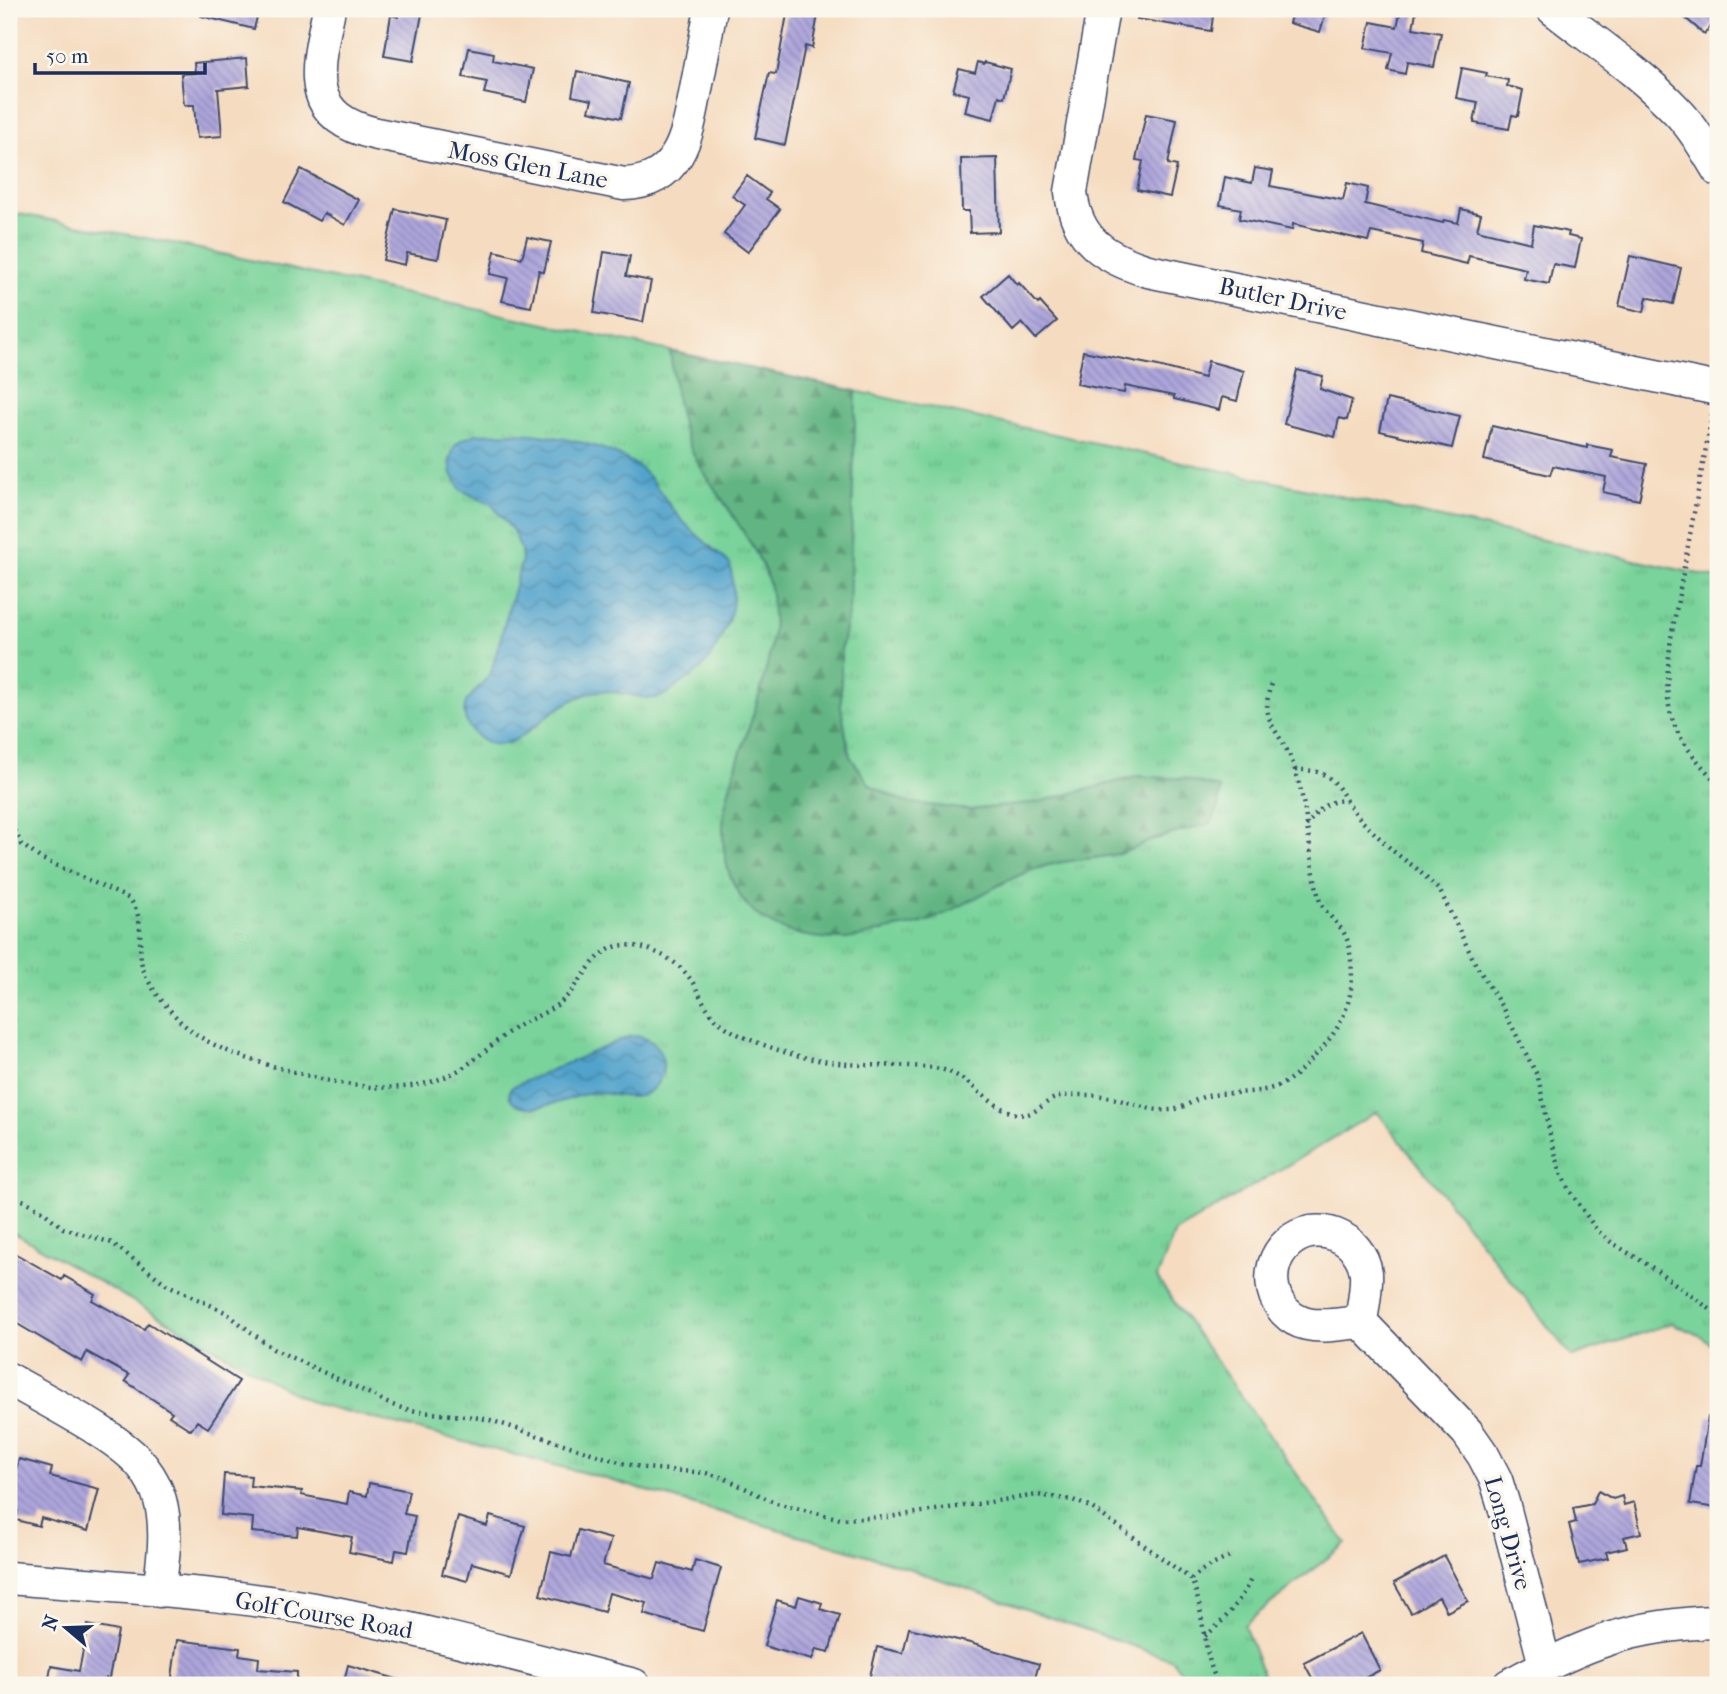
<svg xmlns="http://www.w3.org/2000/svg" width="1727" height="1694" font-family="'IM FELL French Canon',serif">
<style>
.grass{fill:url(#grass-tufts);stroke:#4a817c;stroke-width:2}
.forest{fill:url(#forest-firs);stroke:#3e7270;stroke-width:2}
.water{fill:url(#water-waves);stroke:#366995;stroke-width:2}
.building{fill:url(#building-back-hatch)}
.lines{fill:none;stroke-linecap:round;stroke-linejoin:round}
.minor-casing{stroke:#3c496d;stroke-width:35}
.path{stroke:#3c496d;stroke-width:4.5;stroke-dasharray:2 5;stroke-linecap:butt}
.minor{stroke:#fff;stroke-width:32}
.labels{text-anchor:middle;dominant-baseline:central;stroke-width:7;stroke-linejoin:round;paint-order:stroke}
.street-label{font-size:24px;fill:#1b2f5e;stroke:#fbf7ec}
</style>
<defs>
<pattern id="grass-tufts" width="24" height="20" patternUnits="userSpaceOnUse" patternTransform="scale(1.75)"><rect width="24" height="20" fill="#79d39a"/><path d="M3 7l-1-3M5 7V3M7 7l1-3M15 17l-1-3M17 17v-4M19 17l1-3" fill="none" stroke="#68b587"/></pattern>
<pattern id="forest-firs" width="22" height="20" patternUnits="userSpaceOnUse" patternTransform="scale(1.75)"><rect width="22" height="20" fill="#62b582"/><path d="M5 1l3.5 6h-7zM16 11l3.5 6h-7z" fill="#50946e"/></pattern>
<pattern id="water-waves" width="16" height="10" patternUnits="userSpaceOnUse" patternTransform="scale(1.75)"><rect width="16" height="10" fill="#51a3cc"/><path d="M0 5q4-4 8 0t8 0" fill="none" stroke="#4285a9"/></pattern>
<pattern id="building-back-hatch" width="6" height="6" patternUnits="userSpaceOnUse" patternTransform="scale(1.75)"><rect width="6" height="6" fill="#ada5db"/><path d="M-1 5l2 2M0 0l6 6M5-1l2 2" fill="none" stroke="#8c87b5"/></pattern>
</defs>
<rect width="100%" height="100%" fill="#fbf7ec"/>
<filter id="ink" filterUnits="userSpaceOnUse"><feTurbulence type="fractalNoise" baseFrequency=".0143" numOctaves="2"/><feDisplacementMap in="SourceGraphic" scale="14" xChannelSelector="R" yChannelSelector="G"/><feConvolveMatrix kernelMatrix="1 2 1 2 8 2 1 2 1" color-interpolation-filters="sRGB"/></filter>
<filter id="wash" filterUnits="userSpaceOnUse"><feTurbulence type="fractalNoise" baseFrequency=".00686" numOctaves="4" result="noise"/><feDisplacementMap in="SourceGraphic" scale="28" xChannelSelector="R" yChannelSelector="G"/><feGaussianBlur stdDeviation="1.57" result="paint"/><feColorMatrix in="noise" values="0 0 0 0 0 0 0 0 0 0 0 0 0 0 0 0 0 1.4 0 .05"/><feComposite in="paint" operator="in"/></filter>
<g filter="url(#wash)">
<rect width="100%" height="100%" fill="#f5dcc0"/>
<path class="grass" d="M9,212L167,242L1718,578V1349L1701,1336L1672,1323L1572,1357L1377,1112L1175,1232L1157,1278L1346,1543L1244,1625L1267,1685H1191L1173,1660L887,1561L589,1474L317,1404L291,1392L9,1230Z"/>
<path class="forest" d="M670,351L856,391L849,609L841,649V708L850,756L870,785L904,802L970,810L1038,802L1139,776L1185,779L1220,788L1218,808L1211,823C1192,829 1172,833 1153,840C1142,844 1130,851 1118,854C1091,860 1064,859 1038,868C998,881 964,908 925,922C913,926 899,927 887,930C874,933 859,938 845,939C769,940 722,906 723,827C724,799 734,774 742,748C755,710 768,672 773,632C775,620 772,606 771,594C768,558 716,494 697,461C678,427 675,389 670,351Z"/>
<path class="water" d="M517,433C554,435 612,445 641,469C655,481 663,498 675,512C690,531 712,547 730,564C732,578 735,592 732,607C729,624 713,656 701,669C695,675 686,680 679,685C672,690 665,697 656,698C633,700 610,685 587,694C576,698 564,704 554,711C530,728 501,765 472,731C465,722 462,713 466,702L491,673L522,560L521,550L514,532L492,505L461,490L452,474L450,460L455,445L461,440L476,434Z
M630,1036C662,1034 675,1071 650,1091C634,1104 609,1091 591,1093C571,1096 525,1120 510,1098V1089L514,1086Z"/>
<g id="blocks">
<path class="building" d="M201,9H259L254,29L201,16Z
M399,9H423L413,61L384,56L391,15L398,17Z
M788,9H819L812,48L805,46L785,145L755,138L769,73L776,74Z
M1137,9H1214L1211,31L1137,19Z
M1293,9H1327L1320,32L1289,23Z
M1401,9L1416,12L1413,28L1441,33L1434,67L1407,62L1405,74L1388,70L1392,53L1365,48L1371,22L1397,27Z
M1675,9H1718V19L1704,34Z
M469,48L494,53L493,61L533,69L526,102L484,93L487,82L463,77Z
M247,58L249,86L218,89L222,136L197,138L194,105H184L181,74L195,73L194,63Z
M978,62L984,64L985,62L1011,69L1004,98L999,96L993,119L965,112L969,95L953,91L959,69L975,73Z
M1462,68L1487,73L1486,76L1508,80L1507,86L1523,90L1518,116L1512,115L1509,129L1474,123L1478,102L1456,98Z
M577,71L629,83L621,118L589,111L592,100L572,96Z
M1146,114L1177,120L1168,164L1177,166L1170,197L1137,190L1143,161L1136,160Z
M997,158L999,232L970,233L969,211H962L961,159Z
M1255,168L1273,171L1270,186L1343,200L1347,183L1368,188L1365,204L1443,223L1444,220L1458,223L1461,209L1481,214L1477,230L1531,243L1534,225L1569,232L1568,236L1581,239L1575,268L1553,264L1549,284L1524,279L1526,269L1469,256L1467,264L1421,253L1423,243L1371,232L1368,241L1293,224L1292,230L1239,219L1241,209L1220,205L1225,177L1252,183Z
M301,169L359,200L345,225L324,213L319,221L284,202Z
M747,176L770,193L766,199L780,209L748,252L724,234L745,205L732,196Z
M395,209L446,220L438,259L407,253L405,265L383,260Z
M527,237L551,242L544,272L539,270L531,307L502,301L508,278L490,274L495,251L522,258Z
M604,252L630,256L626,276L651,281L643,322L594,313Z
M1630,256L1681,268L1673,304L1647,297L1644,312L1619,306Z
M1008,274L1017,285L1019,283L1038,304L1040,302L1057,321L1036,339L1022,323L1013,331L983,296Z
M1083,351L1158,366L1204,378L1208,361L1244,371L1237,401L1222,397L1219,410L1174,399V396L1125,386L1124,393L1077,384Z
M1297,370L1323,376L1320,389L1352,400L1347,420L1339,418L1335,437L1284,424Z
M1387,399L1460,416L1452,448L1380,431Z
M1492,426L1587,448V445L1613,450L1611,457L1647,464L1639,500L1603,492L1606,477L1553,466L1550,475L1484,460Z
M9,1250L62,1280L64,1276L95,1294L92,1300L144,1329L148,1323L239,1381L208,1428L197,1421L191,1430L169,1416L172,1412L125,1381L129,1375L87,1352L82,1362L9,1319Z
M1708,1417L1718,1418V1508L1690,1504L1696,1466H1700Z
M19,1459L52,1468L50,1476L99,1489L88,1531L41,1518L39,1526L16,1520L18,1510L9,1508V1495Z
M224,1474L251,1476L250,1486L302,1491L301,1495L347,1504L349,1492L367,1496L369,1483L409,1491L404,1514L415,1516L408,1552L396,1550L394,1561L349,1552L352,1537L298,1527L297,1536L252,1532L253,1518L221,1515Z
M1598,1491L1613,1499L1622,1496L1624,1505L1634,1502L1641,1533L1624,1537L1627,1547L1606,1552L1608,1558L1579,1564L1569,1524L1576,1522L1573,1508L1592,1504Z
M490,1516L525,1526L511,1574L472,1563L467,1581L442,1574L458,1517L487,1526Z
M578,1530L611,1539L603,1565L654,1579L659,1563L692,1572L695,1560L721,1568L703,1631L644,1614L647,1603L609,1593L604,1612L540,1595L551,1552L571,1557Z
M1444,1556L1468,1601L1447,1612L1439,1597L1411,1613L1394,1583Z
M799,1596L822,1603L820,1609L840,1615L829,1652L816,1649L812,1660L764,1646L777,1600L796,1606Z
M88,1625L118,1631L109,1678H106L105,1685H48L51,1666L79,1671Z
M909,1628L970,1643L1039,1664L1033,1685H889L869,1680L877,1647L903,1653Z
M1361,1633L1380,1670L1352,1685H1316L1304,1663Z
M177,1640L240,1648L239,1655L259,1658L258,1669L297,1672V1685H171Z
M348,1665L400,1680L399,1685H343Z"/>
</g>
</g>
<g filter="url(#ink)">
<use href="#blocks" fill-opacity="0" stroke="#3c496d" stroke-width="2"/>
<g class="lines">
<defs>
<path id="minor" d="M329,9C317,68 301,117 377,134L624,184C683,182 688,131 697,84C702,59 706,34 711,9
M1103,9L1071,192C1076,240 1105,258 1148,271L1718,389
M1553,9C1595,42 1641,73 1678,112C1694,129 1706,150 1718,170
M1361,1322C1344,1323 1324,1328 1307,1324C1271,1316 1260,1268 1288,1243C1315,1218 1361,1236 1366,1273C1367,1289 1363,1306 1361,1322L1467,1432L1483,1455L1496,1480L1504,1506L1545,1665
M9,1379C43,1399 121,1437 143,1467C150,1476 157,1489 160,1500C168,1529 163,1561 159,1591
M9,1578C118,1587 228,1592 335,1613C436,1633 535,1660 634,1685
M1509,1685C1583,1644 1633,1624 1718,1622"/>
</defs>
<use href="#minor" class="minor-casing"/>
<path class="path" d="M1712,415L1671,638C1662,713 1667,729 1718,784
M1295,770C1322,769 1333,776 1346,800
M9,818L21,844L40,858L130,899C145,921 138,936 141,960C144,982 164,1004 179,1020C209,1050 254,1061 294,1072C349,1087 412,1100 464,1067C482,1055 497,1039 515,1028C530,1018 549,1013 563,1000C586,980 596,939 635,946C658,950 681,963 693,983C700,995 705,1007 714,1017C730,1034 756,1042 778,1050C805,1059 835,1064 864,1065C887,1066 912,1065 935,1068C970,1073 986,1108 1018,1114C1034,1117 1040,1105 1053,1099C1065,1094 1080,1095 1093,1095C1120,1096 1143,1112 1170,1110C1184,1109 1194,1099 1207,1096C1231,1091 1255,1095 1278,1086C1292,1080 1305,1067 1315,1056C1346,1023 1358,993 1349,947C1346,927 1329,919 1320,902C1308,857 1309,808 1293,764C1281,729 1257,724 1272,681
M1306,826C1316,813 1328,798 1346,801L1362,821L1393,851L1417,869L1440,891L1476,965L1502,1007L1538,1077L1551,1139L1561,1173L1569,1190L1596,1229L1611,1242L1656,1270L1718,1315
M9,1196L25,1201L41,1210L63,1228L112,1243L166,1284L225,1312L273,1349L377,1397C405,1417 456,1412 490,1420L622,1463L645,1468L706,1473L724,1478L776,1503L841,1519L889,1517L1037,1495L1073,1500L1092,1508L1191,1579C1206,1613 1201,1652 1219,1685
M1191,1579L1204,1569L1229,1557
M1205,1636C1225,1621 1240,1601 1251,1579"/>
<use href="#minor" class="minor"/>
</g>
</g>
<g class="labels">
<g class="street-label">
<text transform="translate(528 165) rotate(11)">Moss Glen Lane</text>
<text transform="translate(1283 299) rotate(12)">Butler Drive</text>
<text transform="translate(1508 1533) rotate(74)">Long Drive</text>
<text transform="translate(324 1615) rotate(10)">Golf Course Road</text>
</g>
</g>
<rect width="1727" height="1694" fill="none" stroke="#fbf7ec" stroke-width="35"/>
<g transform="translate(66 1628) rotate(289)" stroke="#fbf7ec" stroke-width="5" paint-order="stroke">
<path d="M0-5L12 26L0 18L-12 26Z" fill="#1b2f5e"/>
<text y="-10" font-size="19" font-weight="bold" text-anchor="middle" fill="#1b2f5e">N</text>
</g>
<path d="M35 63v10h170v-10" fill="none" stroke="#1b2f5e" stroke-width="3.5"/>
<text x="46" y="63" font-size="21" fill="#1b2f5e" stroke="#fbf7ec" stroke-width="5" paint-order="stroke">50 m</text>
</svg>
